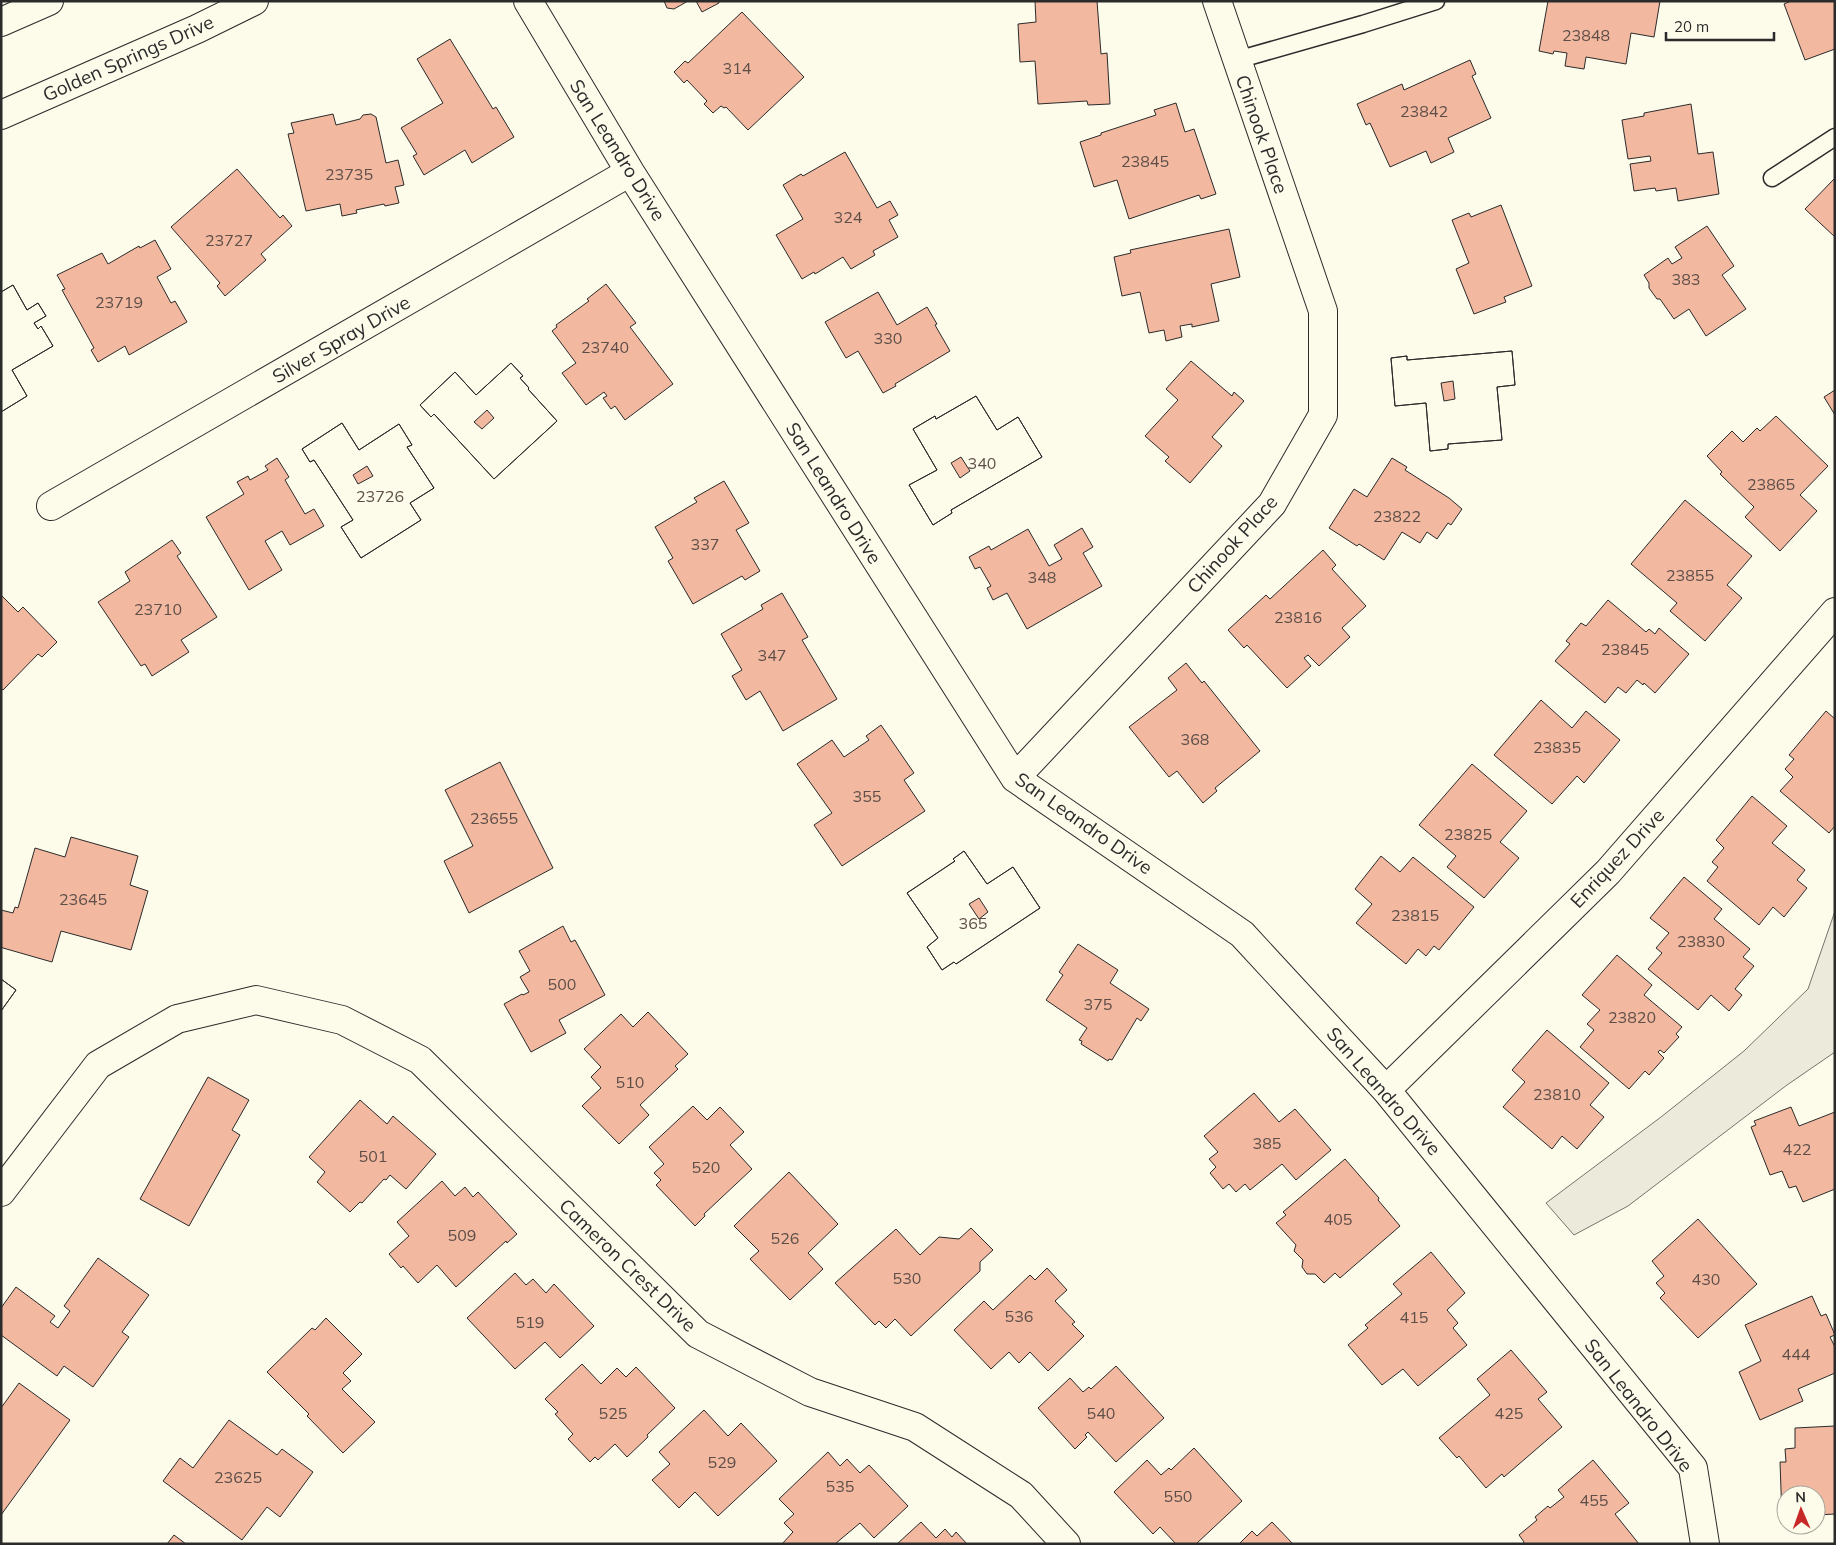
<svg xmlns="http://www.w3.org/2000/svg" width="1836" height="1545" font-family="Mulish,sans-serif">
<style>
.green{fill:#ecebdb;stroke:#74746e}
.building{fill:#f2b8a0;stroke:#2b2b2b;fill-rule:evenodd}
.lines{fill:none;stroke-linecap:round;stroke-linejoin:round}
.lane-casing{stroke:#2b2b2b;stroke-width:19}
.street-casing{stroke:#2b2b2b;stroke-width:30}
.secondary-casing{stroke:#2b2b2b;stroke-width:30}
.lane{stroke:#fdfbea;stroke-width:16}
.street{stroke:#fdfbea;stroke-width:28}
.secondary{stroke:#fdfbea;stroke-width:28}
.labels{text-anchor:middle;dominant-baseline:central;stroke-width:4;stroke-linejoin:round;paint-order:stroke}
.number-label{font-size:16px;fill:#5d4e48}
.street-label{font-size:19px;fill:#2b2b2b;stroke:#fdfbea}
</style>
<rect width="100%" height="100%" fill="#fdfbea"/>
<path class="green" d="M1835,911V1052L1787,1085L1628,1206L1574,1235L1546,1203L1661,1117L1744,1051L1808,989Z"/>
<path class="building" d="M664,1H688L674,9L667,8Z
M696,1H719V3L702,12Z
M1035,1H1097L1101,54L1107,53L1110,104L1088,105L1087,101L1038,104L1035,61L1020,62L1018,24L1036,22Z
M1548,1H1660L1654,37L1631,33L1626,64L1586,57L1584,69L1565,66L1567,53L1554,51L1553,54L1539,51Z
M1791,1H1835V49L1805,60L1784,4Z
M742,12L804,77L748,130L726,107L724,108L721,106L713,113L704,104L707,101L687,80L684,83L674,72L685,61L688,63Z
M450,39L493,109L496,107L514,137L472,163L465,150L424,175L413,156L417,154L401,128L443,103L417,59Z
M1470,60L1476,74L1472,76L1491,118L1448,138L1454,152L1431,163L1426,151L1390,167L1370,123L1366,125L1357,104L1402,84L1404,90Z
M1176,103L1185,132L1194,129L1216,194L1201,199L1199,195L1129,219L1117,180L1094,187L1080,142L1101,135V133L1156,115L1154,110Z
M1691,104L1698,154L1713,152L1719,194L1678,201L1676,188L1656,191L1655,188L1634,191L1630,164L1651,161L1650,156L1628,159L1622,120L1644,116V113Z
M333,114L336,125L360,119L363,115L371,114L376,117L386,163L398,160L404,185L395,187L399,203L385,206L384,204L356,210L357,213L342,216L340,204L306,211L288,134L294,133L291,123Z
M845,152L877,208L890,201L898,215L889,220L898,237L873,251L875,255L851,269L843,257L815,274L814,272L802,279L776,235L803,219L783,185L801,174L803,176Z
M237,169L280,218L283,215L292,226L261,254L266,260L225,296L217,286L220,283L171,227Z
M1835,178V237L1805,209Z
M1501,205L1532,286L1504,297L1506,302L1474,314L1456,269L1469,263L1452,220L1469,213L1471,217Z
M1707,226L1734,266L1722,275L1746,309L1706,336L1689,309L1674,319L1660,299H1657L1649,288V283L1644,275L1668,258L1672,264L1682,258L1675,247Z
M1229,229L1240,277L1211,284L1219,321L1192,327V324L1180,326L1182,337L1166,341L1164,330L1149,333L1140,292L1122,296L1114,257L1131,253L1130,250Z
M155,240L171,269L157,277L171,303L175,301L187,322L129,355L125,346L98,362L91,350L94,348L62,290L65,289L57,275L102,253L108,264L139,246L140,248Z
M606,284L636,323L630,327L673,384L625,420L615,406L611,409L603,398L607,396L604,392L586,405L562,373L576,363L552,331L557,327L556,325L589,301L587,299Z
M13,285L27,310L38,303L46,316L34,323L38,329L41,326L53,346L12,370L27,396L1,412V292Z
M13,285L27,310L38,303L46,316L34,323L38,329L41,326L53,346L12,370L27,396L1,412V292Z
M878,292L897,325L927,307L937,324L935,325L950,351L895,384L896,386L883,393L858,351L846,358L825,322Z
M1512,351L1515,385L1497,387L1502,440L1448,444V449L1430,451L1426,403L1395,406L1391,358L1407,356V360ZM1453,381L1455,399L1444,401L1441,383Z
M1512,351L1515,385L1497,387L1502,440L1448,444V449L1430,451L1426,403L1395,406L1391,358L1407,356V360Z
M1191,361L1232,396L1234,392L1244,401L1212,437L1222,446L1190,483L1165,461L1169,457L1145,436L1178,400L1166,389Z
M511,363L523,376L520,378L529,388L528,389L557,421L494,479L434,414L431,417L420,405L455,372L476,395ZM487,410L494,418L482,429L474,422Z
M511,363L523,376L520,378L529,388L528,389L557,421L494,479L434,414L431,417L420,405L455,372L476,395Z
M1835,390V415L1824,397Z
M976,396L997,430L1018,417L1042,457L951,510L952,513L933,525L909,485L937,470L913,429L935,416L936,419ZM961,457L970,471L960,478L951,463Z
M976,396L997,430L1018,417L1042,457L951,510L952,513L933,525L909,485L937,470L913,429L935,416L936,419Z
M1776,416L1828,466L1800,495L1817,511L1780,551L1745,517L1754,507L1720,474L1722,472L1707,456L1732,431L1743,442L1757,428L1760,431Z
M342,423L359,450L399,424L412,445L407,447L434,488L410,503L421,520L361,558L341,527L353,520L314,460L310,462L302,449ZM367,466L373,476L358,484L353,475Z
M342,423L359,450L399,424L412,445L407,447L434,488L410,503L421,520L361,558L341,527L353,520L314,460L310,462L302,449Z
M277,458L289,477L285,480L305,514L314,509L324,526L290,545L282,531L265,541L282,570L249,590L206,517L244,494L237,482L248,476L250,480L268,470L265,466Z
M1392,458L1407,467L1405,470L1449,498L1462,509L1451,525L1448,523L1437,539L1427,532L1420,543L1402,532L1384,560L1359,544L1357,546L1329,528L1354,489L1367,497Z
M724,481L749,523L736,530L760,571L745,580L742,576L693,604L668,561L673,558L655,527L697,502L694,498Z
M1685,500L1752,556L1727,585L1742,598L1705,641L1670,611L1677,603L1631,564Z
M1082,528L1093,547L1083,553L1102,586L1027,629L1007,593L993,600L987,588L991,586L980,567L975,569L969,557L989,546L991,550L1028,529L1049,566L1062,559L1054,545Z
M172,540L181,553L177,556L217,617L181,640L189,652L152,676L145,664L141,666L98,602L130,581L125,572Z
M1323,550L1336,565L1332,569L1366,606L1342,628L1350,637L1319,666L1308,655L1304,658L1311,666L1287,688L1247,645L1244,648L1228,630L1266,595L1270,599Z
M782,593L808,637L802,640L837,699L783,731L760,691L746,700L732,676L742,670L721,634L763,609L761,605Z
M1,595L18,612L23,607L57,642L42,657L38,654L3,690L1,688Z
M1608,600L1646,632L1649,629L1655,634L1659,628L1689,654L1655,693L1644,683L1643,685L1637,680L1626,693L1618,687L1605,703L1555,661L1570,644L1566,641L1581,623L1586,626Z
M1186,663L1202,683L1204,681L1260,751L1215,788L1217,791L1203,803L1177,771L1169,777L1129,727L1177,690L1168,678Z
M1541,700L1572,728L1586,711L1620,740L1584,783L1577,776L1552,804L1494,755Z
M1826,711L1835,719V826L1829,833L1780,791L1793,777L1785,769L1794,759L1789,755Z
M881,725L914,773L904,780L925,811L842,866L814,825L832,813L797,764L832,740L844,757L869,740L866,736Z
M500,762L553,868L469,913L444,861L473,846L445,790Z
M1472,764L1527,811L1500,842L1519,858L1484,898L1447,867L1456,856L1419,825Z
M1752,796L1787,826L1772,843L1805,870L1797,880L1807,888L1784,917L1773,907L1759,925L1707,881L1718,867L1712,862L1724,848L1716,840Z
M71,837L138,856L130,885L148,891L131,950L61,931L52,962L3,948L1,946V910L13,913L15,907L18,908L35,848L65,857Z
M964,851L987,884L1013,867L1040,908L956,964L954,962L942,970L927,947L938,938L907,893L955,861L953,859ZM979,898L988,912L979,919L969,904Z
M964,851L987,884L1013,867L1040,908L956,964L954,962L942,970L927,947L938,938L907,893L955,861L953,859Z
M1381,856L1400,872L1413,857L1474,907L1439,950L1434,946L1426,956L1418,949L1406,964L1356,923L1372,904L1355,889Z
M1684,877L1722,909L1714,919L1750,949L1743,957L1754,966L1735,989L1742,995L1729,1011L1711,995L1698,1010L1648,969L1662,953L1656,948L1669,933L1650,918Z
M563,926L571,942L575,940L605,995L559,1020L566,1033L531,1052L504,1004L522,994L523,995L529,992L520,977L530,971L519,951Z
M1078,944L1118,970L1110,983L1149,1009L1141,1021L1137,1018L1112,1060L1109,1059L1108,1061L1081,1044L1082,1041L1079,1040L1087,1028L1046,1000L1063,975L1059,972Z
M1617,955L1652,985L1644,995L1682,1027L1676,1034L1679,1037L1664,1053L1660,1050L1658,1052L1664,1058L1649,1075L1645,1071L1629,1089L1580,1047L1594,1030L1587,1024L1600,1010L1582,995Z
M1,979L16,990L1,1011Z
M1,979L16,990L1,1011Z
M648,1012L688,1054L675,1066L678,1069L640,1105L649,1115L619,1144L582,1106L601,1088L591,1077L601,1067L584,1049L621,1014L633,1027Z
M1547,1030L1609,1083L1590,1105L1604,1117L1577,1149L1562,1136L1552,1149L1503,1107L1525,1082L1512,1070Z
M208,1077L249,1100L232,1130L240,1135L189,1226L140,1199Z
M1254,1093L1279,1122L1295,1109L1331,1150L1296,1180L1282,1164L1250,1190L1245,1184L1236,1192L1229,1184L1223,1189L1210,1173L1216,1167L1209,1159L1218,1152L1204,1136Z
M360,1100L387,1124L393,1116L436,1154L406,1189L390,1175L386,1180L384,1179L362,1203L360,1202L350,1212L317,1182L325,1172L309,1157Z
M693,1106L707,1120L720,1107L744,1132L730,1145L752,1169L704,1214L705,1216L695,1226L656,1185L661,1180L654,1173L664,1164L649,1147Z
M1791,1107L1799,1126L1835,1112V1189L1803,1202L1796,1186L1789,1188L1782,1171L1770,1175L1751,1127L1756,1125L1754,1121Z
M1345,1159L1379,1198L1378,1200L1400,1226L1340,1278L1335,1273L1324,1283L1315,1274H1307L1302,1267L1303,1260L1294,1251L1296,1245L1276,1223L1286,1215L1283,1212Z
M789,1172L838,1224L808,1253L823,1269L790,1300L750,1259L759,1251L734,1226Z
M442,1181L455,1196L465,1187L473,1197L478,1192L517,1234L507,1243L506,1241L456,1287L437,1265L418,1283L403,1266L401,1268L389,1254L409,1236L397,1222Z
M1698,1219L1757,1284L1698,1338L1660,1298L1665,1293L1656,1283L1664,1276L1652,1261Z
M971,1228L993,1250L980,1262V1271L911,1336L895,1319L886,1328L879,1321L875,1325L835,1283L896,1229L920,1255L939,1237L959,1239Z
M1431,1252L1465,1293L1447,1310L1458,1323L1453,1328L1467,1345L1418,1386L1403,1369L1382,1385L1348,1345L1368,1328L1365,1325L1402,1294L1393,1284Z
M98,1258L149,1295L122,1332L129,1337L93,1387L64,1366L57,1376L1,1335V1308L16,1287L55,1316L50,1322L58,1328L70,1311L64,1306Z
M1047,1268L1067,1290L1055,1301L1075,1322L1072,1324L1084,1336L1048,1371L1030,1352L1019,1363L1009,1352L991,1369L954,1330L984,1301L993,1310L1030,1275L1035,1280Z
M515,1273L526,1285L533,1279L546,1293L554,1284L594,1326L560,1358L545,1342L515,1369L467,1318Z
M1812,1296L1821,1316L1826,1314L1835,1335L1830,1337L1835,1347V1373L1798,1389L1803,1401L1760,1420L1739,1372L1761,1361L1745,1325Z
M326,1318L362,1354L343,1373L351,1381L342,1389L375,1422L343,1453L307,1416L309,1414L267,1372L312,1328L315,1330Z
M1511,1350L1547,1392L1538,1399L1562,1427L1504,1477L1502,1474L1486,1488L1459,1456L1457,1458L1439,1438L1490,1395L1477,1379Z
M582,1364L601,1384L617,1368L626,1377L636,1367L675,1408L647,1435L648,1437L627,1457L615,1444L598,1460L595,1457L590,1462L568,1439L573,1434L555,1414L558,1412L545,1399Z
M1116,1366L1164,1418L1116,1462L1088,1432L1085,1435L1087,1437L1075,1449L1038,1408L1070,1378L1083,1392L1089,1387L1091,1389Z
M19,1383L70,1420L1,1515V1408Z
M704,1410L728,1436L741,1423L777,1461L718,1516L695,1492L679,1508L652,1480L670,1464L659,1452Z
M229,1420L277,1455L282,1449L313,1472L280,1517L267,1507L242,1540L163,1481L180,1458L193,1468Z
M1835,1426V1514L1816,1515V1495H1786V1518H1782L1780,1462H1786L1785,1449L1795,1448V1428Z
M1194,1448L1242,1501L1196,1544H1176L1160,1527L1153,1534L1114,1492L1147,1460L1161,1475L1169,1468L1171,1470Z
M828,1452L840,1466L847,1459L860,1473L869,1465L908,1506L874,1538L860,1523L835,1544H782L793,1532L784,1523L794,1514L779,1499Z
M1593,1460L1629,1503L1615,1514L1639,1544H1523L1524,1542L1519,1535L1537,1520L1535,1517L1548,1506L1550,1508L1564,1497L1558,1490Z
M921,1522L936,1538L945,1529L952,1537L956,1532L967,1544H897Z
M1272,1522L1293,1544H1239L1252,1531L1257,1536Z
M174,1535L186,1544H167Z"/>
<g class="lines">
<defs>
<path id="lane" d="M1237,60L1363,24L1436,1
M1772,178L1835,137"/>
<path id="street" d="M528,1L630,172L1015,778L1242,934L1386,1090L1693,1468L1705,1544
M1,22L49,1
M51,506L630,172
M1015,778L1272,504L1323,415V311L1217,1
M1386,1090L1608,872L1835,612
M1,1192L98,1065L177,1019L256,1000L342,1020L420,1060L698,1334L810,1392L915,1427L1021,1495L1066,1544"/>
<path id="secondary" d="M1,115L197,29L254,1"/>
</defs>
<use href="#lane" class="lane-casing"/>
<use href="#street" class="street-casing"/>
<use href="#secondary" class="secondary-casing"/>
<use href="#lane" class="lane"/>
<use href="#street" class="street"/>
<use href="#secondary" class="secondary"/>
</g>
<g class="labels">
<g class="number-label">
<text x="1586" y="35">23848</text>
<text x="737" y="68">314</text>
<text x="1424" y="111">23842</text>
<text x="1145" y="161">23845</text>
<text x="349" y="174">23735</text>
<text x="848" y="217">324</text>
<text x="229" y="240">23727</text>
<text x="1686" y="279">383</text>
<text x="119" y="302">23719</text>
<text x="888" y="338">330</text>
<text x="605" y="347">23740</text>
<text x="982" y="463">340</text>
<text x="1771" y="484">23865</text>
<text x="380" y="496">23726</text>
<text x="1397" y="516">23822</text>
<text x="705" y="544">337</text>
<text x="1690" y="575">23855</text>
<text x="1042" y="577">348</text>
<text x="158" y="609">23710</text>
<text x="1298" y="617">23816</text>
<text x="1625" y="649">23845</text>
<text x="772" y="655">347</text>
<text x="1195" y="739">368</text>
<text x="1557" y="747">23835</text>
<text x="867" y="796">355</text>
<text x="494" y="818">23655</text>
<text x="1468" y="834">23825</text>
<text x="83" y="899">23645</text>
<text x="1415" y="915">23815</text>
<text x="973" y="923">365</text>
<text x="1701" y="941">23830</text>
<text x="562" y="984">500</text>
<text x="1098" y="1004">375</text>
<text x="1632" y="1017">23820</text>
<text x="630" y="1082">510</text>
<text x="1557" y="1094">23810</text>
<text x="1267" y="1143">385</text>
<text x="1797" y="1149">422</text>
<text x="373" y="1156">501</text>
<text x="706" y="1167">520</text>
<text x="1338" y="1219">405</text>
<text x="462" y="1235">509</text>
<text x="785" y="1238">526</text>
<text x="907" y="1278">530</text>
<text x="1706" y="1279">430</text>
<text x="1019" y="1316">536</text>
<text x="1414" y="1317">415</text>
<text x="530" y="1322">519</text>
<text x="1796" y="1354">444</text>
<text x="613" y="1413">525</text>
<text x="1101" y="1413">540</text>
<text x="1509" y="1413">425</text>
<text x="722" y="1462">529</text>
<text x="238" y="1477">23625</text>
<text x="840" y="1486">535</text>
<text x="1178" y="1496">550</text>
<text x="1594" y="1500">455</text>
</g>
<g class="street-label">
<text transform="translate(128 58) rotate(-24)">Golden Springs Drive</text>
<text transform="translate(1262 134) rotate(71)">Chinook Place</text>
<text transform="translate(618 150) rotate(58)">San Leandro Drive</text>
<text transform="translate(341 339) rotate(-30)">Silver Spray Drive</text>
<text transform="translate(834 493) rotate(58)">San Leandro Drive</text>
<text transform="translate(1232 544) rotate(-48)">Chinook Place</text>
<text transform="translate(1084 823) rotate(35)">San Leandro Drive</text>
<text transform="translate(1617 858) rotate(-47)">Enriquez Drive</text>
<text transform="translate(1384 1091) rotate(49)">San Leandro Drive</text>
<text transform="translate(628 1265) rotate(44)">Cameron Crest Drive</text>
<text transform="translate(1639 1405) rotate(52)">San Leandro Drive</text>
</g>
</g>
<rect width="1836" height="1545" fill="none" stroke="#2b2b2b" stroke-width="5"/>
<g transform="translate(1801 1510) rotate(358)"><circle r="24" fill="#fdfbea" stroke="#a9a89e"/>
<path d="M0-4L9 19L0 12L-9 19Z" fill="#c62828"/>
<text y="-8" font-size="14" font-weight="bold" text-anchor="middle" fill="#2b2b2b">N</text>
</g>
<path d="M1666 32v8h108v-8" fill="none" stroke="#2b2b2b" stroke-width="2.5"/>
<text x="1674" y="32" font-size="15" fill="#2b2b2b" stroke="#fdfbea" stroke-width="4" paint-order="stroke">20 m</text>
</svg>
